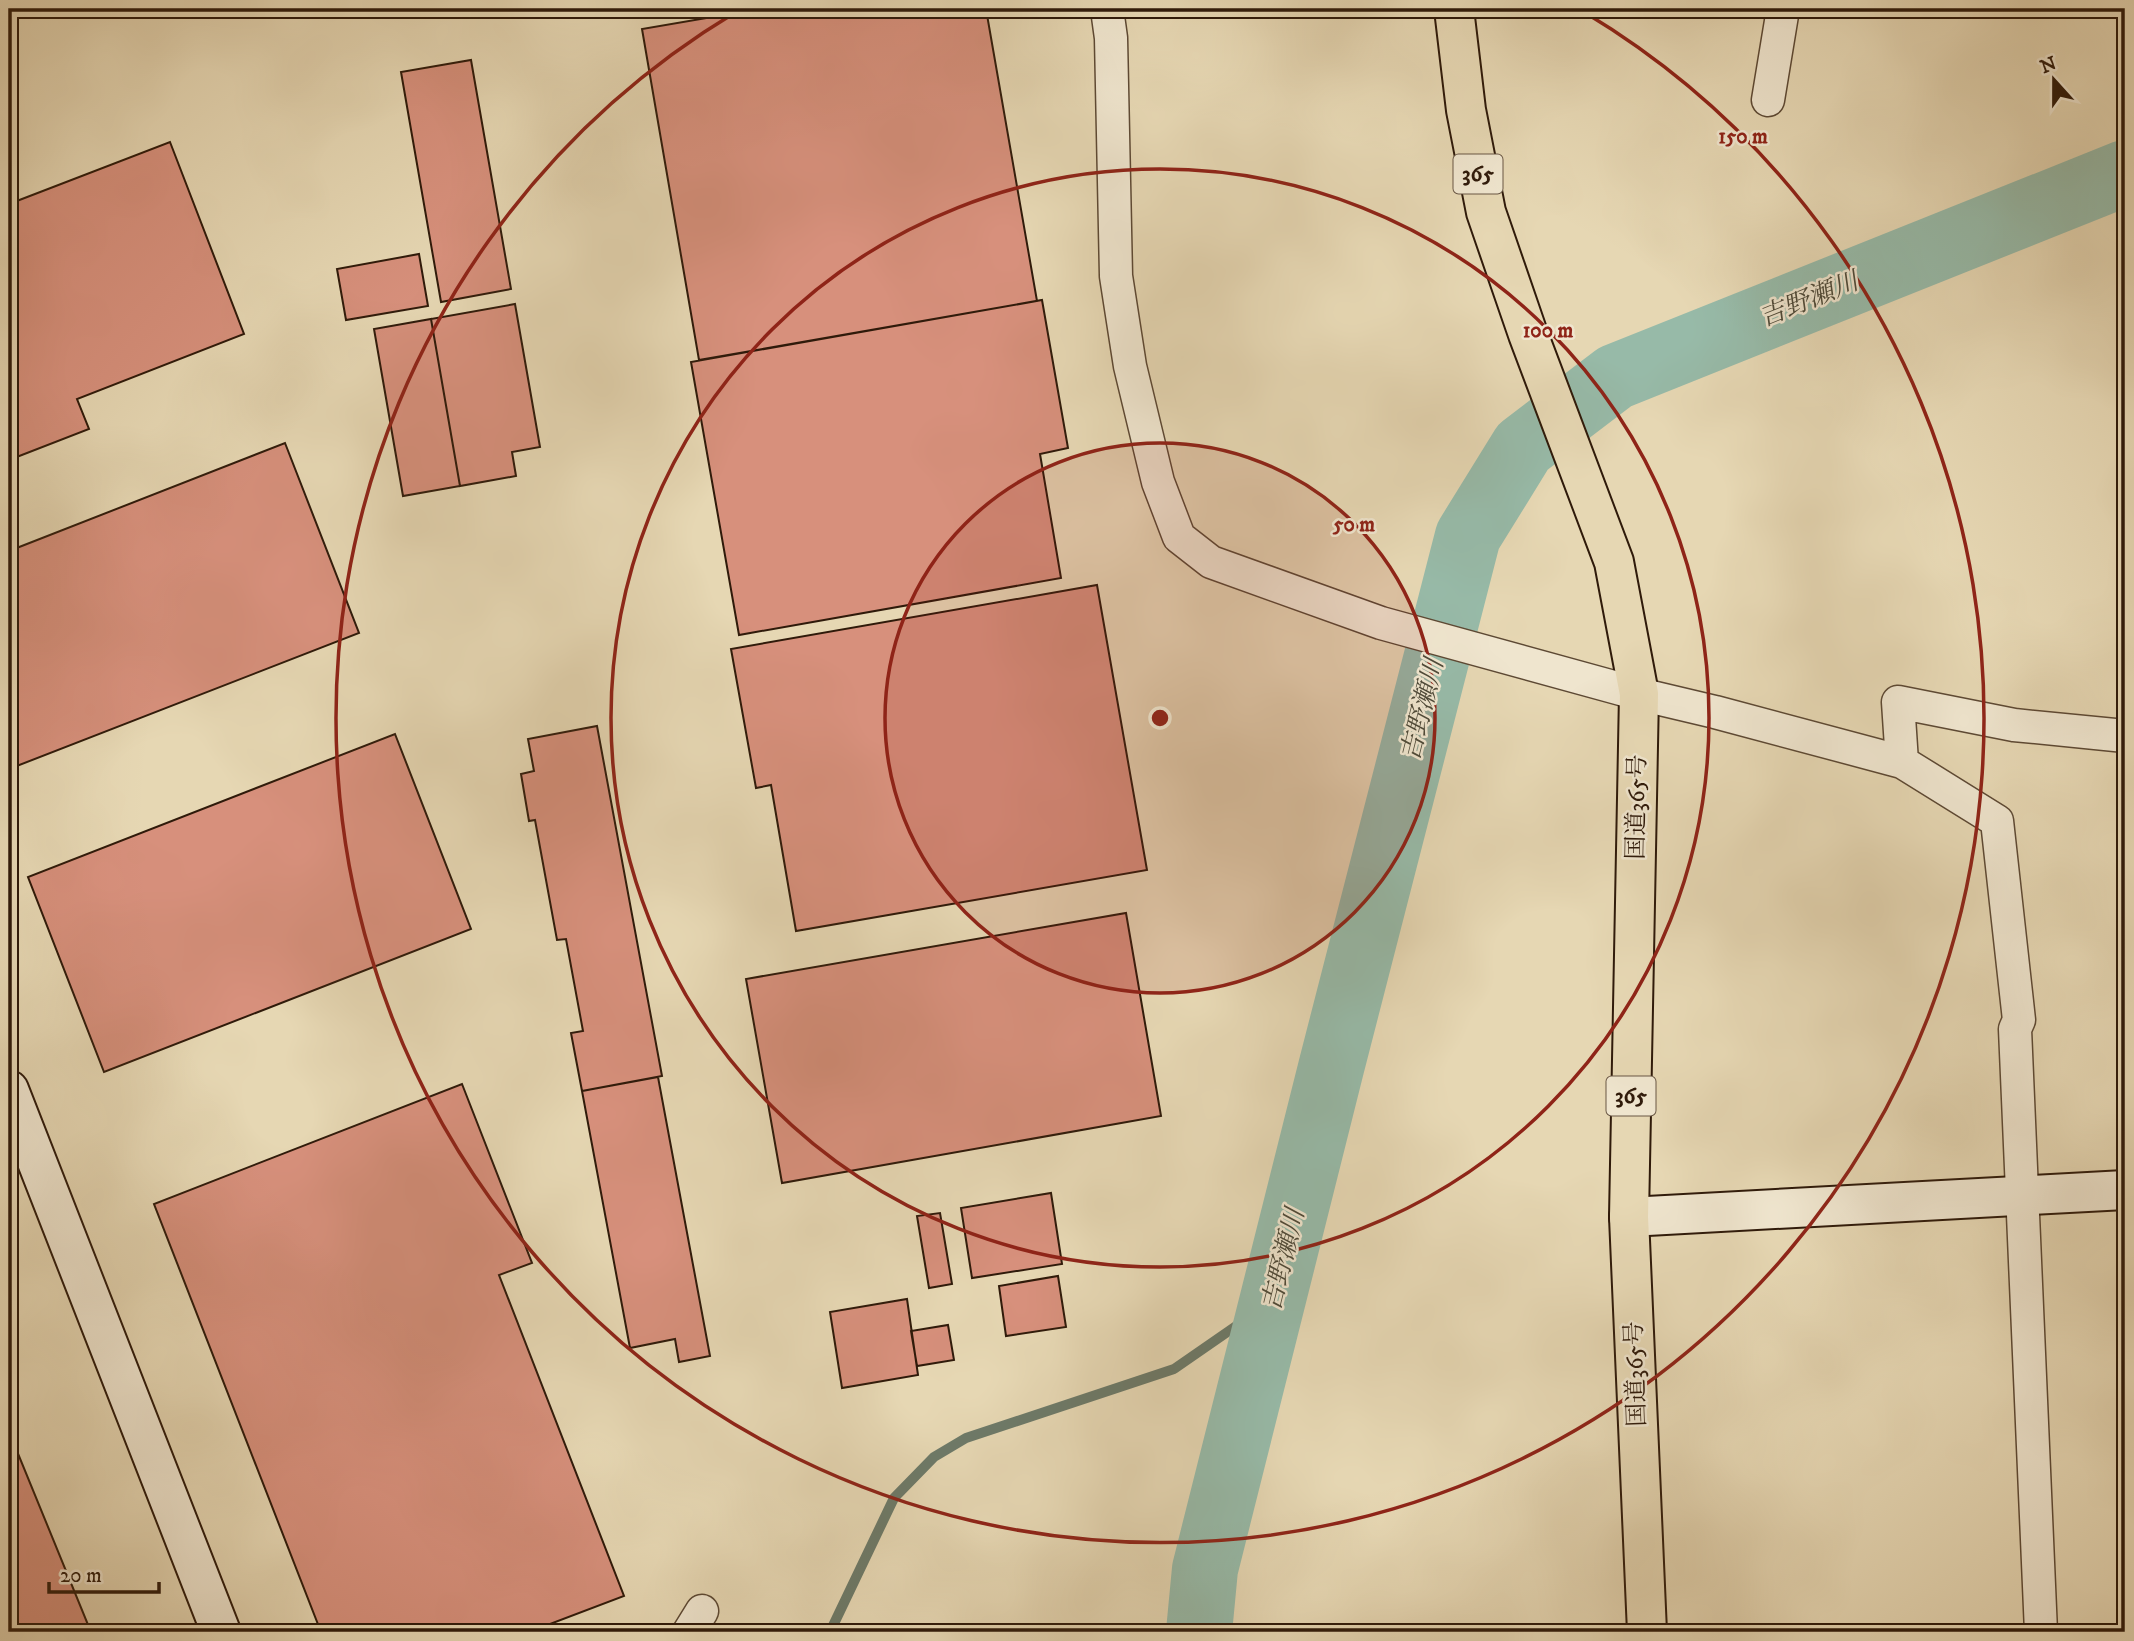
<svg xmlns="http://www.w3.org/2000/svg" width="2134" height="1641" font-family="'IM FELL DW Pica','Noto Serif JP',serif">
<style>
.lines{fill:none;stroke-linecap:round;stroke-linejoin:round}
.stream{stroke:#6d7a69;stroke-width:10}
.river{stroke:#97baa8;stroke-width:66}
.building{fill:#d7907c;stroke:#2f1a0a;stroke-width:2}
.street-casing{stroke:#5d4934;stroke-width:35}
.secondary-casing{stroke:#2f1a0a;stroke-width:42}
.highway-casing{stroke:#2f1a0a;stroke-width:42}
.street{stroke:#efe5ce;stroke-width:32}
.secondary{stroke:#efe5ce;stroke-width:38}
.highway{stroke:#e6d7b3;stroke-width:38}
.ring{fill:none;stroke:#8f2418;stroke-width:3.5}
.labels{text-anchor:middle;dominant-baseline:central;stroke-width:5;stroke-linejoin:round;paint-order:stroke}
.shield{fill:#efe5ce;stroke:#695745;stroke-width:2}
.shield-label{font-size:23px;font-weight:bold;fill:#2f1a0a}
.street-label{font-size:24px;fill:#2f1a0a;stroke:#efe5ce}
.water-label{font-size:26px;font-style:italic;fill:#4e4a39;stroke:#efe5ce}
.centre{fill:#8f2418;stroke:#efe5ce;stroke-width:3.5}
.ring-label{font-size:21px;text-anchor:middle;font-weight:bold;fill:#8f2418;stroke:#efe5ce;stroke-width:5;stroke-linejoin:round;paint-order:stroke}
</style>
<rect width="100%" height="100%" fill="#e6d7b3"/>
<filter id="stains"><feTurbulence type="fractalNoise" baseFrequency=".00286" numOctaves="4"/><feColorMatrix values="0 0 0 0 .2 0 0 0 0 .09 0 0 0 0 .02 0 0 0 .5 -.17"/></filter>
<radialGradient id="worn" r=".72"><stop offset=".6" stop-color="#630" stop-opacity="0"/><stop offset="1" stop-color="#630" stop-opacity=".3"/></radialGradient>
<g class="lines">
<path class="stream" d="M830,1632L894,1498L934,1457L966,1438L1174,1369L1239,1324L1274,1290"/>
<path class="river" d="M1199,1632L1205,1569L1332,1064L1468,536L1523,447L1615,377L2125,173"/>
</g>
<path class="building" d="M228,9H269L230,16Z
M759,9H986L1037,301L699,360L642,29Z
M471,60L511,289L441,302L401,72Z
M170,142L244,334L77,399L89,429L9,460V204Z
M419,254L428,306L346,320L337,269Z
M1042,300L1068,448L1040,454L1061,578L739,635L691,362Z
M515,304L540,447L512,452L516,476L460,486L431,319Z
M431,319L460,486L403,496L374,329Z
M285,443L359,633L9,769V551Z
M1097,585L1147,870L796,931L771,785L756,788L731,649Z
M597,726L662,1076L582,1091L571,1033L583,1031L566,939L557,940L535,820L529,821L521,774L534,771L528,739Z
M395,734L471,929L104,1072L28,877Z
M1126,913L1161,1116L782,1183L746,979Z
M658,1077L710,1356L679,1362L675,1339L630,1348L582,1091Z
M462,1084L532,1263L499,1275L624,1596L529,1632H321L154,1204Z
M1051,1193L1062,1264L972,1278L961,1208Z
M940,1213L952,1284L929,1288L917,1216Z
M1058,1276L1066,1327L1006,1336L999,1286Z
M907,1299L918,1375L842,1388L830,1312Z
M948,1325L954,1360L917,1366L911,1331Z
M9,1434H10L91,1632H9Z"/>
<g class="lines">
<defs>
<path id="street" d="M1107,9L1111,38L1116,276L1130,366L1158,482L1179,537L1211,562L1381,623L1639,694L1715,712L1902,762L1997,821L2019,1020L2015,1029L2041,1632
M1768,100L1783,9
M1902,762L1898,702L2014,725L2125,736
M689,1632L702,1611"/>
<path id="secondary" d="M9,1090L221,1632
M1629,1217L2125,1190"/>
<path id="highway" d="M1454,9L1466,110L1486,212L1528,334L1614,562L1639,694L1629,1217L1647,1632"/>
</defs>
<use href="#street" class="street-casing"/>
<use href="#secondary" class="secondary-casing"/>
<use href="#highway" class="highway-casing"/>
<use href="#street" class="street"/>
<use href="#secondary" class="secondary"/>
<use href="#highway" class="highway"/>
</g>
<circle cx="1160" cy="718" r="275" fill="#8f2418" fill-opacity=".12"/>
<g class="ring">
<circle cx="1160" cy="718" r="275"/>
<circle cx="1160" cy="718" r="549"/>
<path d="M1584 12A824 824 0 1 1 736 12"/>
</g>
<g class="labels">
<g class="shield">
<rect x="1453.5" y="154.5" width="49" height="39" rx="5"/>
<rect x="1606.5" y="1076.5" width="49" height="39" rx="5"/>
</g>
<g class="shield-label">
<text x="1478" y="174">365</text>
<text x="1631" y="1096">365</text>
</g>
<g class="street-label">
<text transform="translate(1637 807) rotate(-89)">国道365号</text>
<text transform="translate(1636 1374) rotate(-92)">国道365号</text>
</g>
<g class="water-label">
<text transform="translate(1809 300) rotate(-22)">吉野瀬川</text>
<text transform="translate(1423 710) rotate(-76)">吉野瀬川</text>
<text transform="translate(1284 1260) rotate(-76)">吉野瀬川</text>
</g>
</g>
<circle cx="1160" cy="718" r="10" class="centre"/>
<g class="ring-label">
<text x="1743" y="143">150 m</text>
<text x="1548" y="337">100 m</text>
<text x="1354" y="531">50 m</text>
</g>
<rect width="2134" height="1641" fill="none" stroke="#e6d7b3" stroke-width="35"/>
<rect x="10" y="10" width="2113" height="1620" fill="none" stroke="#2f1a0a" stroke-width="3.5"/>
<rect x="18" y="18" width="2099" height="1606" fill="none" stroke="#2f1a0a" stroke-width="2"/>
<g transform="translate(2054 80) rotate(339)" stroke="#efe5ce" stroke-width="5" paint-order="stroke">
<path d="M0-5L12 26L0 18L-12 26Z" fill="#2f1a0a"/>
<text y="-10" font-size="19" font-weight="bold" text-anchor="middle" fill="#2f1a0a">N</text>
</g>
<path d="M49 1582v10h110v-10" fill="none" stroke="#2f1a0a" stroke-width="3.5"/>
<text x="60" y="1582" font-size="21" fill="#2f1a0a" stroke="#efe5ce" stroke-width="5" paint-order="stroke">20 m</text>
<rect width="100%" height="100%" filter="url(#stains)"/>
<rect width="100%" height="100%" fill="url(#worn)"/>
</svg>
